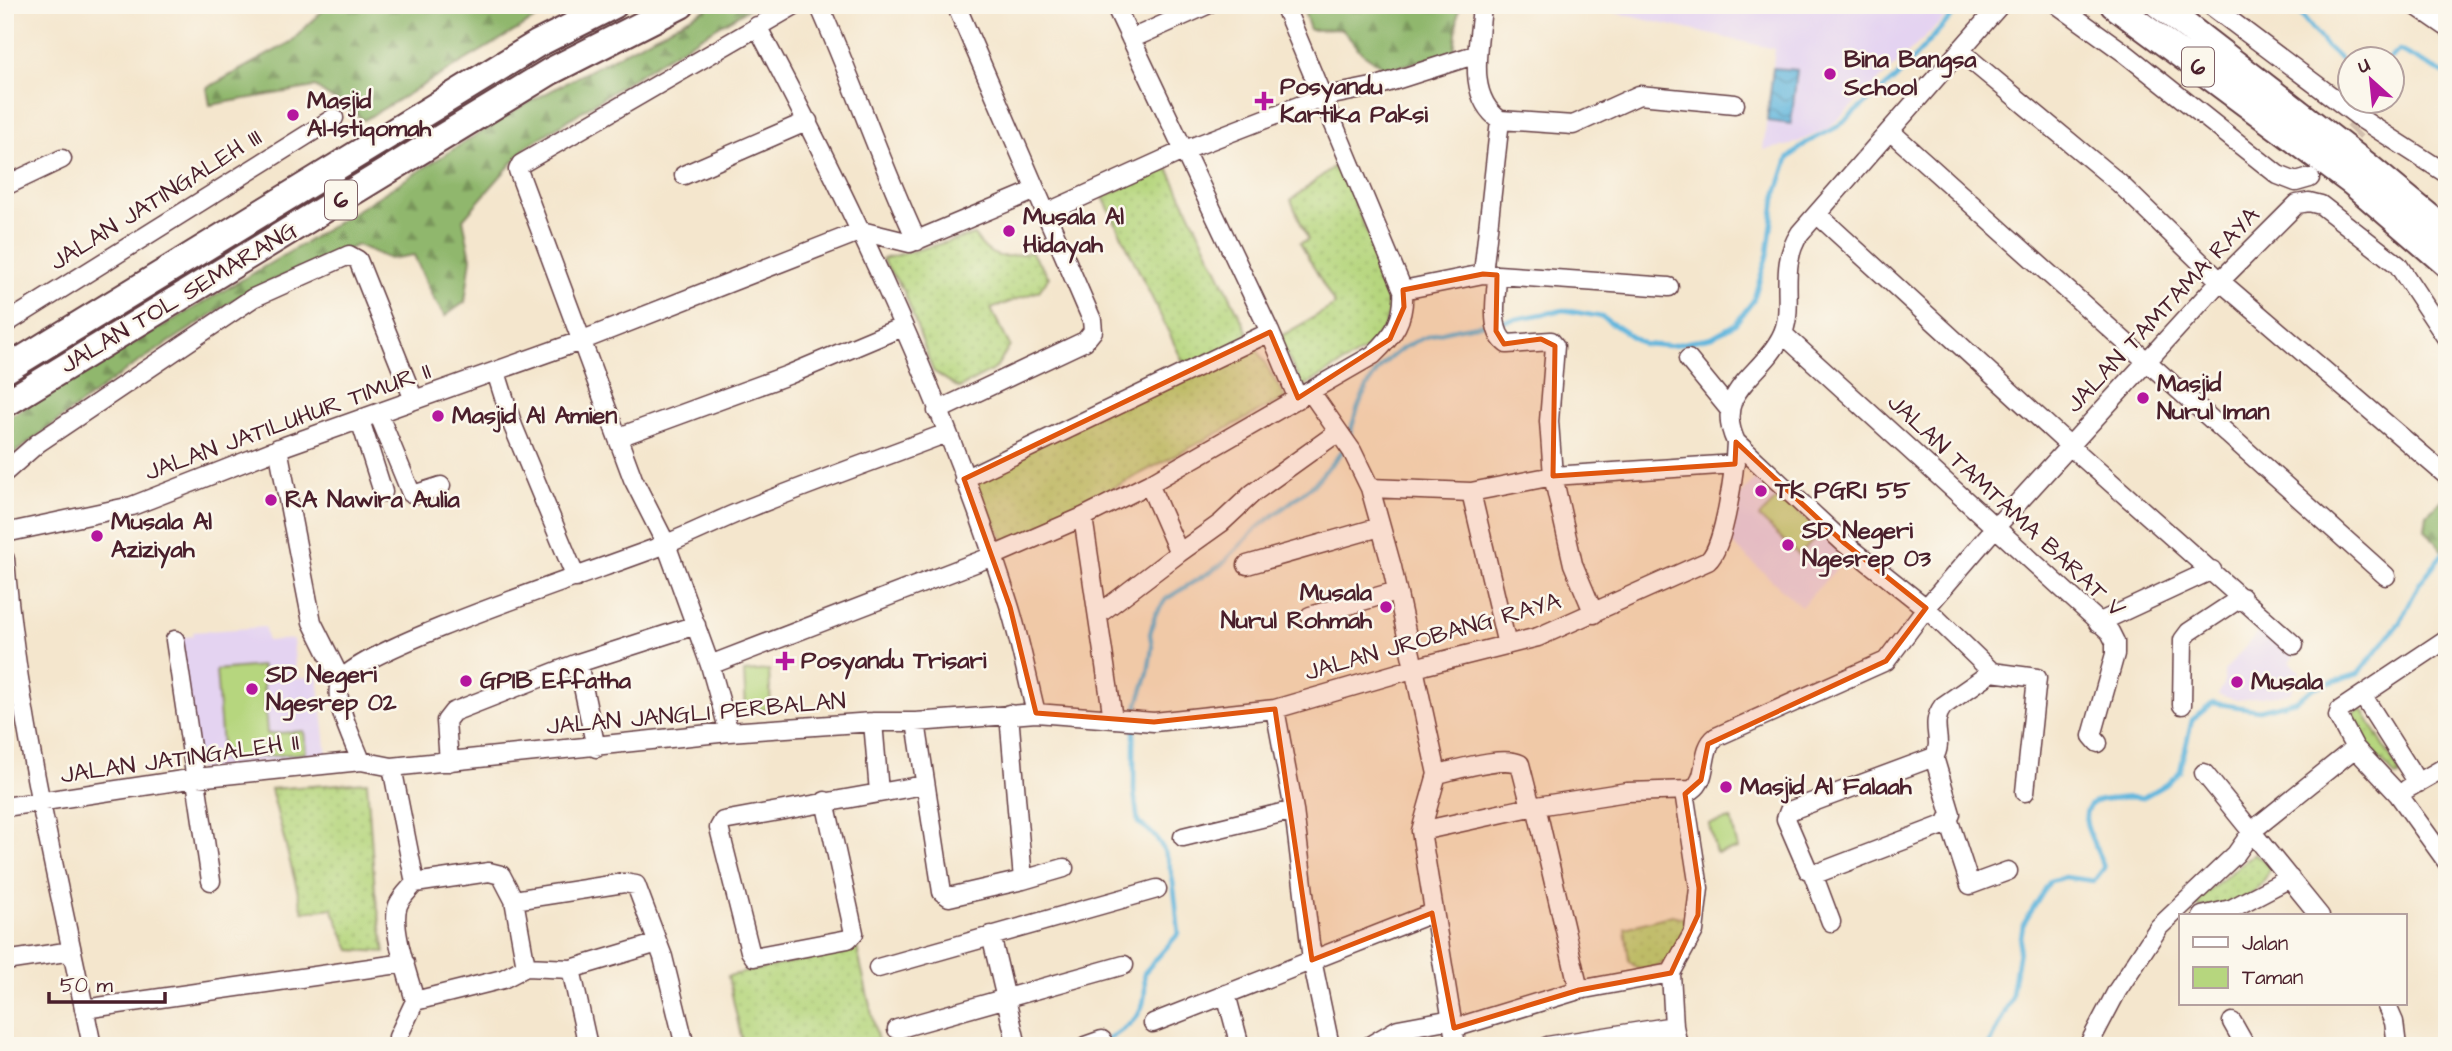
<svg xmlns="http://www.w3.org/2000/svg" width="2452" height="1051" font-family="'Architects Daughter',sans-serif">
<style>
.built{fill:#e4d3f1}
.green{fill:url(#green-dots);stroke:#807a54;stroke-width:2}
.forest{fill:url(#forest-firs);stroke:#6d6b4c;stroke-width:2}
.pitch{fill:#b6d67e;stroke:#807a54;stroke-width:2}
.water{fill:url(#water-waves);stroke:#556a84;stroke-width:2}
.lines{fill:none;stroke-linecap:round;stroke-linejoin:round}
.stream{stroke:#60b6dd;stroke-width:4.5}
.minor-tunnel{stroke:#d2bead;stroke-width:18;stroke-dasharray:18 9;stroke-linecap:butt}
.minor-casing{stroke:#643d43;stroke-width:21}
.highway-casing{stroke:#643d43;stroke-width:30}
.minor{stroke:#fff;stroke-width:18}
.highway{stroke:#fff;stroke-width:26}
.marked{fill:#e0560e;fill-opacity:0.2;stroke:#e0560e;stroke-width:5;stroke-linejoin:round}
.poi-dot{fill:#b5179e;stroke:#fbf7ec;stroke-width:2.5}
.labels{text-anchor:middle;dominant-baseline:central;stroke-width:5;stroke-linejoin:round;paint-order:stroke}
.shield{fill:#fbf7ec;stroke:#7f6065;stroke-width:2}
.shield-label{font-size:23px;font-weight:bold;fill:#4a1f2b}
.poi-label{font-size:24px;font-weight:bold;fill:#4a1f2b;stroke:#fbf7ec;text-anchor:start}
.street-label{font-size:24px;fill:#4a1f2b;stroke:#fbf7ec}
</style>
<defs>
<pattern id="green-dots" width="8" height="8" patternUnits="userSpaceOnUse" patternTransform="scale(1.75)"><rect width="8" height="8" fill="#b6d67e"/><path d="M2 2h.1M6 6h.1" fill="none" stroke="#9eb76d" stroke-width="1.8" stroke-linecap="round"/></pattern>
<pattern id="forest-firs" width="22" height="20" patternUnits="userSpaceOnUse" patternTransform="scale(1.75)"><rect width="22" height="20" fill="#90b76d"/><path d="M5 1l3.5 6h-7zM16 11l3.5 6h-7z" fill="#78945a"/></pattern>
<pattern id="water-waves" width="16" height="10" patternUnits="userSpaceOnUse" patternTransform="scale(1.75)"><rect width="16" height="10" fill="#60b6dd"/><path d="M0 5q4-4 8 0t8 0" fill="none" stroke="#5193b3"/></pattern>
</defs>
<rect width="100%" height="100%" fill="#fbf7ec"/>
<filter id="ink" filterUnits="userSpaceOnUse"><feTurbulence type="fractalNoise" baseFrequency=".0143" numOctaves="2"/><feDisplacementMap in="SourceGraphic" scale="14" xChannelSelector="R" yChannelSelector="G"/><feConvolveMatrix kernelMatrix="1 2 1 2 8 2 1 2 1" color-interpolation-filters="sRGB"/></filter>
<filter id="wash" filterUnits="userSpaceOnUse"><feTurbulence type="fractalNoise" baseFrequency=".00686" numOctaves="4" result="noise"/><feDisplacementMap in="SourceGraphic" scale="28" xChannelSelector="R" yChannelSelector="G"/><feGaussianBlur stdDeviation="1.57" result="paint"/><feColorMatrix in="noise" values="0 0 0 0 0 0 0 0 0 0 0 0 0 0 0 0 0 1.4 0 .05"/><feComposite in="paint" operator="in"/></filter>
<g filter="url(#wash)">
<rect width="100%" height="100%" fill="#f4e6cd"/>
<path class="built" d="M1617,5H1959L1829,128L1791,145L1763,150L1775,49L1616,13Z
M1759,474L1851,553L1801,607L1725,537L1720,525L1740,495Z
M265,627L267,641L293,639L296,678L318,677L327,755L198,770L179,638L193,636V632Z
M2262,628L2295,655L2289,662L2300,671L2291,693L2238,700L2218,695L2224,684V671Z"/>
<path class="green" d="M1338,163L1392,293L1385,326L1368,348L1303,387L1278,338L1335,305L1300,243L1308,240L1291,200Z
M1167,166L1249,335L1285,398L1006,544L973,479L1186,368L1103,197Z
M974,235C992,262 1003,258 1031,252L1049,277L1039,291L991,309L1010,346L995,369L959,388L933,371L904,291L882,259Z
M2361,709L2364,712L2401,775L2396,777L2348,724V717Z
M367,782L375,891L385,952L350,950L332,908L303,912L271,789Z
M2254,854L2269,864C2270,894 2222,912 2197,906L2202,896Z
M1672,915L1683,918L1688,930L1671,960L1646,970L1637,968L1629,961L1625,928Z
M857,948L879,1046H743L728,976Z"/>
<path class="forest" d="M328,5H559L364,120L315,87L210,105L207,88L291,42Z
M713,5H755L668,56L526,147L463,219L471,258L465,302L445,316L433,298L414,255L389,259L358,245L250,290L125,371L5,460V419L303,244L522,106Z
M1302,5H1459L1454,52L1387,70L1362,53L1342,29L1310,30Z
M2447,495V557L2425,529L2427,514Z"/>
<path class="pitch" d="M1781,495L1820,533L1799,555L1759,517Z
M262,666L267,734L304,731L306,753L223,760L216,670Z
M769,670L771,709L746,710L744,672Z
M1731,819L1738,849L1716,853L1709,824Z"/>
<path class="water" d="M1773,68L1797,70L1791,124L1767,121Z"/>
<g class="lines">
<path class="stream" d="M2293,5L2325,45L2350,69
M2388,60L2399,50L2447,75
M1500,322L1564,310L1602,317L1643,344L1669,346L1712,337L1735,324L1753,301L1768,253L1775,199L1788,159L1806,143L1837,127L1896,78L1962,5
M1349,438C1369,353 1408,334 1491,323
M1134,716L1148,673L1152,647L1150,634L1155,615L1166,599L1221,565L1257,528L1313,485L1344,449
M1106,1041C1137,1020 1149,1012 1144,973L1179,933C1173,894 1178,845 1138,823L1134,791V725
M1988,1046L2011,1000L2023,925L2050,881L2065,877L2094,881L2104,868C2097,844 2064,802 2109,799C2121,798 2130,796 2142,798L2168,783L2180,771L2192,720L2213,703L2259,710L2295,701L2316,687L2358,674L2400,622L2419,584L2447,548"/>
</g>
</g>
<g filter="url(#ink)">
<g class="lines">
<path class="minor-tunnel" d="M2334,152L2356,129"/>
<defs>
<path id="minor" d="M819,5C854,83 881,164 917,241
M1115,5L1270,332L1298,399
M1482,5C1480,42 1464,95 1500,120L1573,125L1639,95L1735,104
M2000,5L1800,233C1776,269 1797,307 1781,337C1761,377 1712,391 1736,442L1843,542L1926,608L1992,672L2037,678L2025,792
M2058,5L2126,54L2278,175L2296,182L2310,178
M2210,5L2363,120L2447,174
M2415,5L2447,27
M757,26C855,211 946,404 1009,605C1020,640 1027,677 1036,713
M1131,39L1207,5
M1960,51L2119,183L2220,281L2447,476
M1890,131L2386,576
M684,175L808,121
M5,186L62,159
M1046,213L1185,150L1322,97L1377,86L1477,54
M1818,215L2071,447L2294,645
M861,231L910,243L1036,190
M1483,274L1500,120
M1497,275C1497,296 1488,331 1507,344L1551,341L1555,346L1549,421L1553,476L1735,464
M1403,290L1483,274L1669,287
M5,324L334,118
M1783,334L2110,632L2115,642V654L2092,736L2098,743
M1688,359L1729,409
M496,372L513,426L576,578
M1310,391L1352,451L1370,488L1392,567L1437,774L1421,831L1456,1046
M937,411L1085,341L1093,331L1092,320L956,5
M378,413L411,493L416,494L441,486
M360,420L383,492
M619,437L788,375L902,327
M278,448L312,622L341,680
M5,472L38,443L253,298L349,255L358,260L414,400
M964,479L1270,332
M1370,488L1471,492L1553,476L1573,564L1594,614
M1471,492L1507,645
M1083,517L1113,719
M5,533L132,506L285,446L583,340L861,231
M1179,553L1221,523L1253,493L1338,432
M5,559C18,723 59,885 92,1046
M1247,565L1380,527
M1099,614L1179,553L1149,484
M1310,616L1397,591
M2098,623L2212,570
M175,640L211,881
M2445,640L2340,710L2338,716L2355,748L2398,794L2447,862
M578,663L596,748
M710,665L993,556L1083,517L1149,484L1373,355C1394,335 1405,320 1403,290L1284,5
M2363,696L2418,783
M2182,705L2183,640L2189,632L2242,597
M1275,709L1294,810L1312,960L1330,1046
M873,722L879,792
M916,722L942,892L949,897L1023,880L1009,714
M729,732L710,665L666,544L633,479L518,170L521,164L795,5
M1934,757L1951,814L1946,824L1818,873L1808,870L1786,819L1789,811L1934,757C1945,740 1928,726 1943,706L1992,672
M361,761C354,742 331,698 341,681C360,647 615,565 666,544C694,533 721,519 749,508C814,482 881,458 947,433
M449,762L446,721L453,712L578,663L696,625
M392,767L415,883C409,890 402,896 398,905C390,928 409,977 415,1001L398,1037V1046
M2204,773L2320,916
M1437,774C1456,770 1503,755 1520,764L1531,807
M2407,789L2447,766
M825,801L854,933L848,939L754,957L750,951L719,828L723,821L924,785
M1536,806L1579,990
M5,807L196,778L361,761L392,767L729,732L873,722H916L1036,713L1154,722L1275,709L1426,665L1538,637L1708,561C1725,547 1735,467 1736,442
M1949,821L1970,885L2008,871
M1421,831L1531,807L1627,792L1692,790C1710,778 1699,750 1716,737L1886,661L1926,608L1994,529L2220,281L2297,204L2309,202L2321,205L2398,265L2447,339
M1183,837L1294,810
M1813,874L1831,922
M1023,880L1064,868
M415,883L489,872L501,875L514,900L526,967
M514,900L624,883L636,885L663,957L685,1046
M2202,916L2231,909L2290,878
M991,935L1017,1046
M5,961L72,951
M878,968L1157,889
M571,969L588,1046
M1226,994L1240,1046
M415,1001L503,979L526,967L571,969L658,943
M2386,1004L2394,1022L2397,1046
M84,1009L405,963
M2232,1022L2245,1045
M1153,1023L1432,913
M1674,1026L1678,1046
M1454,1028L1579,990L1671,973
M897,1029L1124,965
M1085,1046L1102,1040
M1369,1046L1398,1029L1452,1019
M1547,1046L1674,1026L1671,973L1694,931L1699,888L1684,792
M2088,1046L2117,991L2159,927L2236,854L2253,830L2355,748"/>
<path id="highway" d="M2114,5L2352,182L2447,264
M2159,5L2366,165L2447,232
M5,370L537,44L614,5
M5,404L551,71L681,5"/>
</defs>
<use href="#minor" class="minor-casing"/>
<use href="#highway" class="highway-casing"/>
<use href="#minor" class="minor"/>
<use href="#highway" class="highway"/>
</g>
</g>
<path class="marked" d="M1483,274L1497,275L1496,331L1504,344L1541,339L1555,346L1553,476L1735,464L1736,442L1843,542L1926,608L1886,661L1708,744L1701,780L1685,794L1699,888L1698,915L1671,973L1579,990L1454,1028L1432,913L1312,960L1275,709L1154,722L1036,713L1010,607L964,479L1270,332L1298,398L1390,339L1404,307L1403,290Z"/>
<g class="poi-dot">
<circle cx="1830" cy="74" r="7"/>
<path d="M1260.5 90.5h7v7h7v7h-7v7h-7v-7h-7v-7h7z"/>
<circle cx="293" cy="115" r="7"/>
<circle cx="1009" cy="231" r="7"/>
<circle cx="2143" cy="398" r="7"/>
<circle cx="438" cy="416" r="7"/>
<circle cx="1761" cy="491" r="7"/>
<circle cx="271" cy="500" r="7"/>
<circle cx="97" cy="536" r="7"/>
<circle cx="1788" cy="545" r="7"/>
<circle cx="1386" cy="607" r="7"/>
<path d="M781.5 650.5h7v7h7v7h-7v7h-7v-7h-7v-7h7z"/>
<circle cx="466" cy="681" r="7"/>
<circle cx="2237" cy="682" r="7"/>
<circle cx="252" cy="689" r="7"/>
<circle cx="1726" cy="787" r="7"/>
</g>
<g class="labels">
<g class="shield">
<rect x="2182" y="47.5" width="32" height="39" rx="5"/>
<rect x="325" y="180.5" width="32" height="39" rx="5"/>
</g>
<g class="shield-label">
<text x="2198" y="67">6</text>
<text x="341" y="200">6</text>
</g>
<g class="poi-label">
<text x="1844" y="60">Bina Bangsa<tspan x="1844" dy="28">School</tspan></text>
<text x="1280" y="87">Posyandu<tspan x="1280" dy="28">Kartika Paksi</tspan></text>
<text x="307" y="101">Masjid<tspan x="307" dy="28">Al-Istiqomah</tspan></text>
<text x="1023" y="217">Musala Al<tspan x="1023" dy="28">Hidayah</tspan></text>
<text x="2157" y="384">Masjid<tspan x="2157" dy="28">Nurul Iman</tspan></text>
<text x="452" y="416">Masjid Al Amien</text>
<text x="1775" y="491">TK PGRI 55</text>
<text x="285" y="500">RA Nawira Aulia</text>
<text x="111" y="522">Musala Al<tspan x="111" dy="28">Aziziyah</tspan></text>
<text x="1802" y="531">SD Negeri<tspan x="1802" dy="28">Ngesrep 03</tspan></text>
<text x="1372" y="593" text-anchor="end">Musala<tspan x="1372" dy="28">Nurul Rohmah</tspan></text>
<text x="801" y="661">Posyandu Trisari</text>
<text x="266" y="675">SD Negeri<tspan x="266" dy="28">Ngesrep 02</tspan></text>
<text x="480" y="681">GPIB Effatha</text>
<text x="2251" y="682">Musala</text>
<text x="1740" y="787">Masjid Al Falaah</text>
</g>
<g class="street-label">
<text transform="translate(156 200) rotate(-32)">JALAN JATINGALEH III</text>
<text transform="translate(179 298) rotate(-31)">JALAN TOL SEMARANG</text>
<text transform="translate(2163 310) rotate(-47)">JALAN TAMTAMA RAYA</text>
<text transform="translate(288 422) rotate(-20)">JALAN JATILUHUR TIMUR II</text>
<text transform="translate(2006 506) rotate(43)">JALAN TAMTAMA BARAT V</text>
<text transform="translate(1433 637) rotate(-16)">JALAN JROBANG RAYA</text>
<text transform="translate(696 714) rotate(-5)">JALAN JANGLI PERBALAN</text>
<text transform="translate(180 759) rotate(-8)">JALAN JATINGALEH II</text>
</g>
</g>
<rect width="2452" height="1051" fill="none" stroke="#fbf7ec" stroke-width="28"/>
<rect x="2179" y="914" width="228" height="91" fill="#fbf7ec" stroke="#b4a19f" stroke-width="2"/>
<rect x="2193" y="937" width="35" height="10" fill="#ffffff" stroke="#b4a19f" stroke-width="2"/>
<text x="2242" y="950" font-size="21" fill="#4a1f2b">Jalan</text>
<rect x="2193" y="967" width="35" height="21" fill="#b6d67e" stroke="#b4a19f" stroke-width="2"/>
<text x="2242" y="984" font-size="21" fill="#4a1f2b">Taman</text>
<g transform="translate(2371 80) rotate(333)"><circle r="33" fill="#fbf7ec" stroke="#b4a19f" stroke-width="2"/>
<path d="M0-5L12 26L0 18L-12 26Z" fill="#b5179e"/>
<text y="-10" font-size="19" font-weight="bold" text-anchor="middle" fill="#4a1f2b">U</text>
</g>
<path d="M49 992v10h116v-10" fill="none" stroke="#4a1f2b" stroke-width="3.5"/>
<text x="60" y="992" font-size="21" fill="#4a1f2b" stroke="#fbf7ec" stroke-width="5" paint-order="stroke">50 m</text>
</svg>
